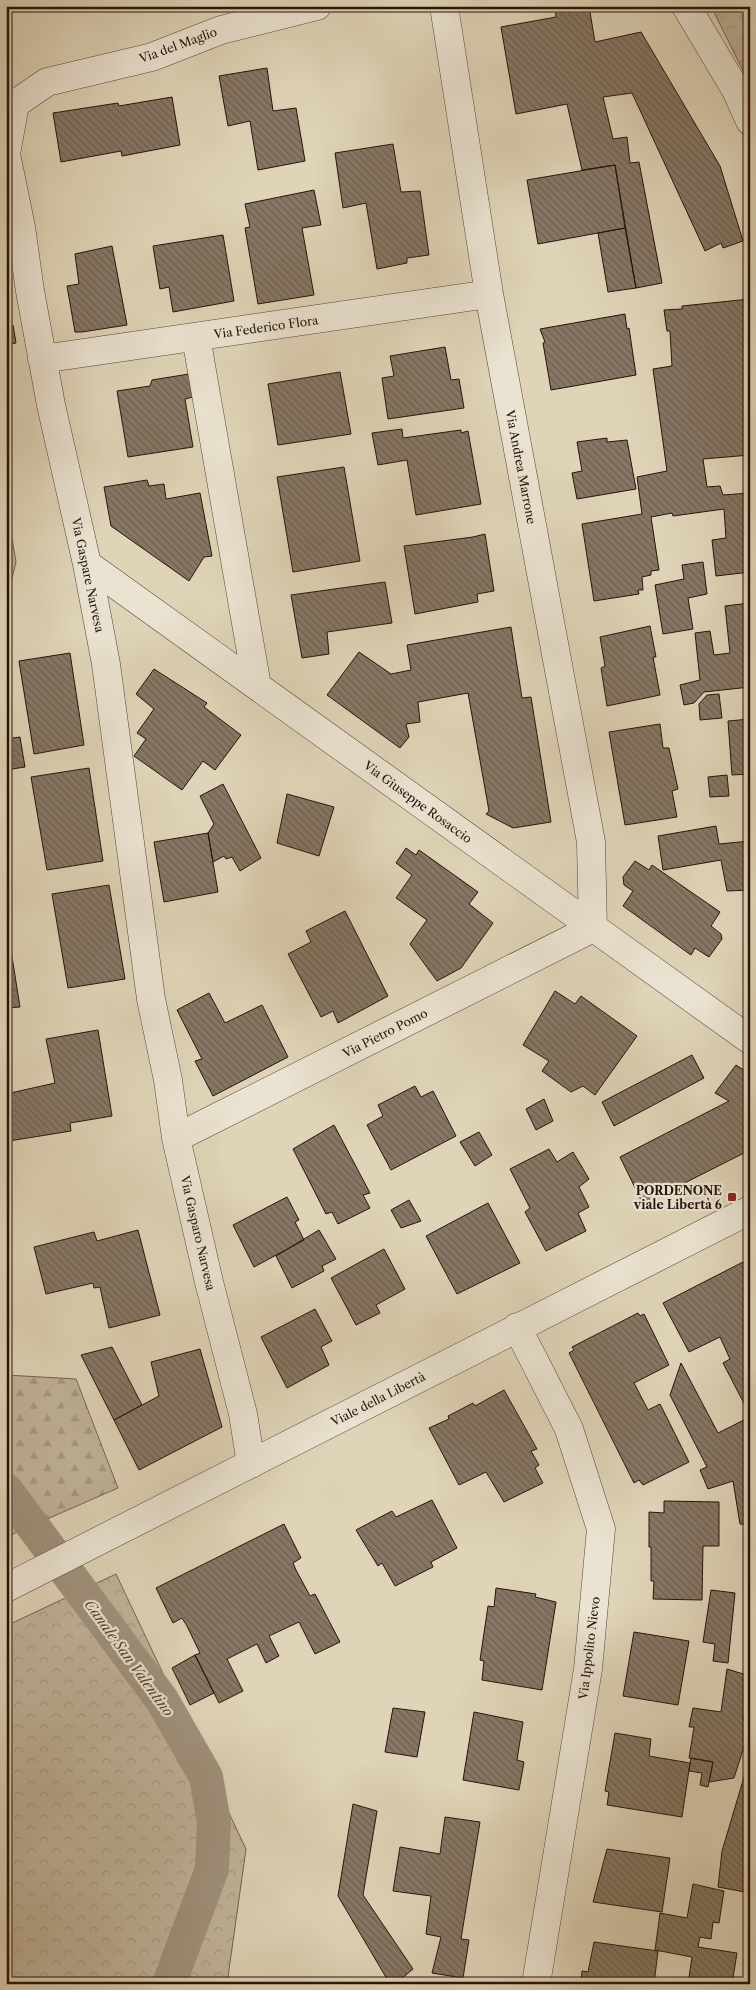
<svg xmlns="http://www.w3.org/2000/svg" width="756" height="1990" font-family="'Libre Caslon Text',serif">
<style>
.forest{fill:url(#forest-firs);stroke:#736353}
.park{fill:url(#park-crowns);stroke:#736353}
.lines{fill:none;stroke-linecap:round;stroke-linejoin:round}
.canal{stroke:#a0927d;stroke-width:34}
.building{fill:url(#building-back-hatch);stroke:#26130b}
.minor-casing{stroke:#544336;stroke-width:29}
.minor{stroke:#eae3d1;stroke-width:28}
.poi-dot{fill:#8f2418;stroke:#eae3d1;stroke-width:2}
.labels{text-anchor:middle;dominant-baseline:central;stroke-width:4.5;stroke-linejoin:round;paint-order:stroke}
.street-label{font-size:12px;fill:#26130b;stroke:#eae3d1}
.poi-label{font-size:12px;font-weight:bold;fill:#26130b;stroke:#eae3d1;text-anchor:end}
.water-label{font-size:14px;font-style:italic;fill:#574639;stroke:#eae3d1}
</style>
<defs>
<pattern id="forest-firs" width="22" height="20" patternUnits="userSpaceOnUse" patternTransform="scale(1.25)"><rect width="22" height="20" fill="#c0b39b"/><path d="M5 1l3.5 6h-7zM16 11l3.5 6h-7z" fill="#a59984"/></pattern>
<pattern id="park-crowns" width="20" height="18" patternUnits="userSpaceOnUse" patternTransform="scale(1.25)"><rect width="20" height="18" fill="#c0b39b"/><path d="M2 6a3 3 0 1 1 6 0M12 15a3 3 0 1 1 6 0" fill="none" stroke="#a59984"/></pattern>
<pattern id="building-back-hatch" width="6" height="6" patternUnits="userSpaceOnUse" patternTransform="scale(1.25)"><rect width="6" height="6" fill="#867765"/><path d="M-1 5l2 2M0 0l6 6M5-1l2 2" fill="none" stroke="#6d6051"/></pattern>
</defs>
<rect width="100%" height="100%" fill="#dfd4b8"/>
<filter id="stains"><feTurbulence type="fractalNoise" baseFrequency=".004" numOctaves="4"/><feColorMatrix values="0 0 0 0 .2 0 0 0 0 .09 0 0 0 0 .02 0 0 0 .5 -.17"/></filter>
<radialGradient id="worn" r=".72"><stop offset=".6" stop-color="#630" stop-opacity="0"/><stop offset="1" stop-color="#630" stop-opacity=".3"/></radialGradient>
<path class="forest" d="M6,503L16,562L6,603Z
M6,1375L76,1379L118,1488L6,1537Z"/>
<path class="park" d="M711,6H750V85Z
M116,1574L246,1849L227,1984H6V1626Z"/>
<g class="lines">
<path class="canal" d="M6,1490L162,1700L206,1777L214,1822L212,1869L169,1984"/>
</g>
<path class="building" d="M555,6H589L595,42L641,32L720,166L743,241L723,248L721,243L705,251L632,93L603,97L613,139L627,137L630,163L639,162L662,283L636,288L615,165L582,170L567,104L516,114L501,27L556,17Z
M267,68L273,111L296,108L305,161L258,170L250,121L228,126L219,76Z
M172,97L180,145L122,156L121,151L61,162L53,113L118,103L119,106Z
M393,144L401,192L420,191L429,255L407,258V263L377,269L366,203L343,208L335,153Z
M615,165L625,228L538,244L527,180Z
M314,190L321,225L302,228L314,295L258,304L245,228L250,227L245,204Z
M625,228L636,288L608,292L598,233Z
M223,235L234,301L173,312L169,287L160,289L153,246Z
M112,246L127,325L82,332H75L67,286L79,284L75,254Z
M750,299V455L703,459L707,487L720,486L723,495L750,493V572L716,576L712,540L726,538L724,509L673,516L672,513L651,517L659,570L651,571V575L642,577L643,590H638L639,594L594,601L582,524L642,514L637,477L667,471L653,369L672,366L670,331H667L664,310L682,309V306Z
M625,314L627,329L629,328L636,375L551,390L543,343L545,342L540,329Z
M13,325L16,343L6,345V326Z
M445,347L451,380L459,379L464,408L388,419L382,378L394,376L390,356Z
M340,372L351,434L278,445L268,384Z
M189,374L193,397L185,399L193,447L128,457L117,391L150,386L152,380Z
M402,429L403,438L461,430V433L468,431L481,504L416,515L407,460L378,465L372,433Z
M607,438V442L627,440L636,489L577,499L572,473L582,471L577,442Z
M344,467L360,561L293,572L277,477Z
M147,480L149,486L164,484L166,499L200,493L212,556L204,557L189,581L111,526L104,487Z
M485,534L494,591L477,594L478,602L415,614L404,546L473,537Z
M703,562L707,594L688,598L693,629L663,634L655,585L684,579L682,565Z
M385,582L392,623L327,632L329,654L302,658L291,595Z
M750,603V687L704,692L694,703L684,705L680,685L700,680L695,633L710,631L714,655L730,653L725,606Z
M650,626L656,657H653L660,695L607,706L601,668L605,666L600,637Z
M511,627L522,698L531,697L551,822L513,828L486,814L489,811L468,693L418,702L420,722L406,724L409,737L400,748L327,695L359,652L391,674L411,670L407,645Z
M70,653L84,745L34,754L19,661Z
M154,669L207,703L204,707L241,735L215,770L203,761L182,790L134,756L146,739L137,733L154,709L136,694Z
M719,694L722,718L700,720L699,704L707,695Z
M750,719V774L732,775L728,721Z
M660,724L663,748H669L678,789L672,791L677,817L625,825L609,732Z
M20,737L25,767L6,770V739Z
M89,768L103,861L47,870L31,777Z
M727,775L729,796L710,797L708,777Z
M223,784L261,858L240,871L232,857L226,859L224,856L213,862L208,833L214,824L200,796Z
M287,794L334,807L319,856L277,843Z
M716,826L719,844L750,841V890L727,891L721,860L663,870L658,836Z
M208,833L218,892L164,902L154,842Z
M406,848L416,855L419,850L478,892L469,904L493,923L461,968L437,981L410,944L427,920L396,898L412,875L396,863Z
M635,861L649,870L652,865L720,912L711,926L721,934L722,939L709,957L695,948L691,955L623,906L633,891L624,885L623,877Z
M109,885L125,979L68,988L52,894Z
M345,911L388,996L338,1023L333,1011L321,1017L288,954L311,942L306,931Z
M6,919L20,1007L6,1008Z
M555,991L575,1004L581,996L637,1036L595,1095L583,1086L571,1092L542,1071L549,1061L523,1045Z
M209,993L225,1023L262,1005L288,1057L213,1096L195,1061L202,1059L177,1010Z
M98,1030L112,1116L70,1123L71,1131L9,1141L6,1118V1094L55,1083L46,1039Z
M692,1055L704,1078L614,1126L602,1102Z
M736,1065L750,1074V1150L643,1204L620,1157L729,1101L715,1093Z
M415,1086L421,1097L433,1091L456,1136L391,1170L367,1125L383,1116L378,1105Z
M544,1099L553,1121L536,1130L526,1109Z
M334,1125L370,1193L363,1195L370,1208L338,1224L332,1212L326,1214L293,1149Z
M479,1132L492,1155L475,1166L460,1142Z
M549,1149L557,1162L573,1152L589,1179L579,1187L589,1207L578,1213L586,1231L546,1251L525,1212L530,1208L510,1169Z
M287,1197L299,1220L295,1222L304,1240L254,1267L233,1225Z
M409,1200L421,1221L401,1228L391,1210Z
M488,1203L520,1263L457,1294L426,1236Z
M138,1230L160,1315L109,1328L100,1287L94,1288L93,1283L46,1294L34,1247L94,1232L97,1241Z
M319,1230L336,1259L322,1266L324,1271L292,1288L276,1256Z
M384,1249L405,1289L376,1305L380,1313L356,1325L331,1278Z
M743,1262L750,1275L749,1413L723,1363L730,1359L720,1337L689,1352L663,1303Z
M315,1309L332,1341L321,1347L329,1365L287,1388L261,1337Z
M638,1313L640,1316L644,1314L669,1365L634,1383L648,1410L660,1404L689,1462L643,1485L639,1480L634,1483L569,1353L574,1350L572,1347Z
M112,1347L142,1405L114,1420L81,1355Z
M200,1349L222,1427L139,1470L114,1420L159,1396L151,1362Z
M681,1363L718,1433L750,1417V1525L740,1524L733,1481L708,1489L700,1470L707,1467L670,1395Z
M504,1390L537,1449L531,1451L539,1465L535,1468L543,1483L504,1502L486,1472L459,1485L429,1428L449,1419L448,1416L473,1403L475,1406Z
M432,1500L457,1548L431,1562L433,1567L395,1586L382,1563L378,1566L356,1530L392,1511L396,1517Z
M664,1501L719,1502V1546H703L702,1600L653,1599L654,1581H651V1547H649V1512L664,1513Z
M284,1524L301,1558L293,1563L296,1570L310,1596L315,1594L340,1642L315,1654L299,1622L269,1636L279,1656L266,1663L257,1644L227,1659L243,1691L219,1703L195,1655L200,1653L187,1626L182,1618L173,1623L156,1588Z
M496,1588L536,1594L535,1597L556,1602L542,1690L482,1680L484,1661L480,1660L488,1606L494,1607Z
M711,1590L735,1593L728,1663L713,1661L715,1644L703,1642Z
M634,1632L689,1641L678,1705L623,1696Z
M195,1655L214,1693L190,1705L172,1668Z
M727,1669L750,1676V1686L743,1720L750,1722V1728L734,1778L709,1782L713,1762L689,1758L694,1727H689L693,1708L721,1712Z
M393,1708L425,1712L417,1757L385,1752Z
M474,1712L523,1722L517,1760L524,1762L519,1790L463,1780Z
M615,1733L651,1739L649,1756L690,1763L682,1817L607,1805L609,1792L605,1791Z
M750,1757V1893L718,1887L722,1851Z
M691,1758L713,1762L708,1787L700,1785L702,1773L689,1771Z
M353,1804L377,1811L363,1895L413,1969L395,1984H390L338,1896Z
M445,1817L480,1822L461,1939L469,1940L463,1978L432,1973L441,1937L426,1934L431,1896L393,1891L400,1847L440,1854Z
M607,1849L670,1858L662,1912L593,1902Z
M693,1884L724,1891L719,1923L713,1922L711,1939L700,1937L698,1947L737,1953L732,1984H688L692,1957L655,1950L660,1913L687,1918Z
M594,1942L658,1951L654,1984H581L582,1971L588,1972Z"/>
<g class="lines">
<defs>
<path id="minor" d="M686,6L736,90L750,121
M6,154L21,227L30,291L51,405L87,564L106,664L151,999L168,1080L176,1138L209,1282L243,1414L251,1464
M6,154L15,104L47,82L152,57L221,30L317,6
M196,337L257,686
M42,359L489,294
M87,564L750,1040
M176,1138L593,928L591,842L489,294L444,6
M517,1327L569,1429L601,1529L588,1669L536,1984
M6,1588L750,1210"/>
</defs>
<use href="#minor" class="minor-casing"/>
<use href="#minor" class="minor"/>
</g>
<rect class="poi-dot" x="727" y="1192" width="10" height="10" rx="2.5"/>
<g class="labels">
<g class="street-label">
<text transform="translate(178 45) rotate(-20)">Via del Maglio</text>
<text transform="translate(266 327) rotate(-8)">Via Federico Flora</text>
<text transform="translate(521 467) rotate(79)">Via Andrea Marrone</text>
<text transform="translate(88 575) rotate(78)">Via Gaspare Narvesa</text>
<text transform="translate(418 802) rotate(36)">Via Giuseppe Rosaccio</text>
<text transform="translate(385 1033) rotate(-27)">Via Pietro Pomo</text>
<text transform="translate(198 1233) rotate(77)">Via Gasparo Narvesa</text>
<text transform="translate(378 1399) rotate(-27)">Viale della Libertà</text>
<text transform="translate(589 1648) rotate(-83)">Via Ippolito Nievo</text>
</g>
<g class="poi-label">
<text x="722" y="1190">PORDENONE<tspan x="722" dy="14">viale Libertà 6</tspan></text>
</g>
<g class="water-label">
<text transform="translate(129 1658) rotate(54)">Canale San Valentino</text>
</g>
</g>
<rect width="756" height="1990" fill="none" stroke="#dfd4b8" stroke-width="25"/>
<rect x="8" y="8" width="741" height="1975" fill="none" stroke="#26130b" stroke-width="2.5"/>
<rect x="12" y="12" width="731" height="1965" fill="none" stroke="#26130b"/>
<rect width="100%" height="100%" filter="url(#stains)"/>
<rect width="100%" height="100%" fill="url(#worn)"/>
</svg>
